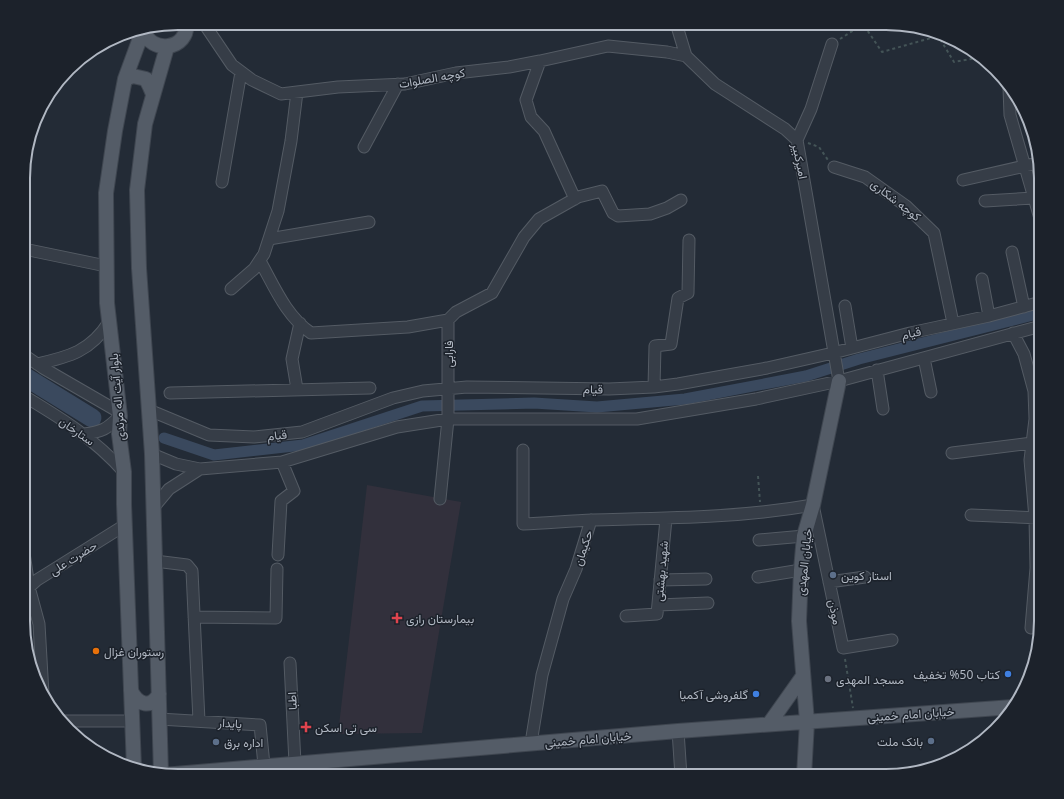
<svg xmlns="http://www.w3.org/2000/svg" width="1064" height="799" font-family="'Noto Sans',Vazirmatn,sans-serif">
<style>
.medical{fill:#32303c}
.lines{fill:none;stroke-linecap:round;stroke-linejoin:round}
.canal{stroke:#3a495e;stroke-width:11}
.river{stroke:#3a495e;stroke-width:19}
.minor-casing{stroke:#545b64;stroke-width:13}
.major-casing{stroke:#3f4650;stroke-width:16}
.path{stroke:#445457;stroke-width:2;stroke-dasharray:3 3;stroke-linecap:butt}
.minor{stroke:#363d47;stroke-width:11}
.major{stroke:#545c67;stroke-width:14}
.service-dot{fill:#5c6f8a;stroke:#1c222b;stroke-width:1.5}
.health-dot{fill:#e0444e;stroke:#1c222b;stroke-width:1.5}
.food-dot{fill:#e8710a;stroke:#1c222b;stroke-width:1.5}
.shop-dot{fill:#3f7fe0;stroke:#1c222b;stroke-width:1.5}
.worship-dot{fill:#6b7280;stroke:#1c222b;stroke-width:1.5}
.labels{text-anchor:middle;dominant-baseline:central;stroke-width:3;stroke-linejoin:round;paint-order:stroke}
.street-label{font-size:12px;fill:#b1b8c3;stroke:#1c222b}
.poi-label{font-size:12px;fill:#b1b8c3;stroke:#1c222b;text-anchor:start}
.rim{fill:none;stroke:#b1b8c3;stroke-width:2}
</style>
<rect width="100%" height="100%" fill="#232b36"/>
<path class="medical" d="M367,485L461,502L422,733L338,734Z"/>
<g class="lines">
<path class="canal" d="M164,438L214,455L303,445L422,406L534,403L597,407L685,399L806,376L859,359L1041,313"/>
<path class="river" d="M24,376L92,418"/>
<defs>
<path id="minor" d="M676,23L686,56L715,84L785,129L797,140L839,381
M205,25L232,65L252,80L281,94L338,87L405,84L456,73L509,67L540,61L608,46L667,52L686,56
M540,61L526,100L531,117L544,131L575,199
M1009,88L1010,115L1041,222
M797,140L811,109L832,44
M364,147L398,84
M834,167L865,177L906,206L934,233L953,323
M963,180L1038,163
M222,182L241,72
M985,201L1034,198
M269,239L369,222
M24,249L106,266
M1012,252L1024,307
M260,261C274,286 286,316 311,333L408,327L448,320L456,312L492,293L524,237L539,219L578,197L602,191L613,213L618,216L650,214L667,208L681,200
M982,279L989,316
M231,289L254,269L264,254L278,211L291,141L297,92
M845,306L852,348
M1013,333L1024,354L1034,391L1035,419L1030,460L1035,518L1036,568L1031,628
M24,355L43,368L119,412
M924,358L931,392
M37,364C69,357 91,351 109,322
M877,370L883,409
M654,387L655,346L671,344L678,298L688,293L689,240
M297,389L292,359L300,323
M170,393L370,388
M24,396C62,419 94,438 124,472
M149,410L209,435L254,437L302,432L393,398L423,391L467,387L609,389L654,387L678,384L767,368L833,353L910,333L989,316L1041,302
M84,434C102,432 107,429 120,416
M523,450V524C546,523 570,521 593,520C668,518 739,518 813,505L843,648L892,640
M952,453L1032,443
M152,454L176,464L200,469L282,462L397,427L448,419H637L756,399L839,381L1041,326
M440,499L448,419V320
M154,507L169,489L200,469
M971,515L1041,518
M759,540L804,536
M24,553L29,587L39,624L43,694
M278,555L281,501L294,491L282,462
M155,561L187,565L192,571L199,721
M758,577L801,570
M660,580L706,579
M829,582L865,577
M25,591L37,580L125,525
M658,605L708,603
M626,616L657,614L666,519
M194,617L276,618L277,569
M290,663L295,763
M159,719L260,725L264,765
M63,721H133
M678,731L681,776
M531,743L542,675L563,599L576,569L591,520"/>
<path id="major" d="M143,29C150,56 190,49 186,23
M125,79L133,76L146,79L150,87L153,94
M131,691C138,705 151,709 159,694
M769,724L803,676
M134,768L124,504V472L119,434L120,416L107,303L106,193L115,131L125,79L143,30
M161,774L152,454L139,268L137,190L145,124L167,47
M163,775L678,731L1013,707
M804,776L807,722L799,621L801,570L804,536L813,505L839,381"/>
</defs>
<use href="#minor" class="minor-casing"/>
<use href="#major" class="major-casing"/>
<path class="path" d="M930,31L931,38
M840,39L863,24L882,52L931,38L937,34L954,62L982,57
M808,143L819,147L828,160
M758,476L760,502
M845,659L853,708"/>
<use href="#minor" class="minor"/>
<use href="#major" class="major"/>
</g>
<g class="service-dot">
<circle cx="833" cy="575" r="4"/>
<circle cx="931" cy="741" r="4"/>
<circle cx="216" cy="742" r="4"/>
</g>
<g class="health-dot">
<path d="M395 612h4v4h4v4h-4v4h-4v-4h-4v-4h4z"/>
<path d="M304 721h4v4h4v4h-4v4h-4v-4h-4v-4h4z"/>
</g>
<circle class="food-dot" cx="96" cy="651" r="4"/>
<g class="shop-dot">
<circle cx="1008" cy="674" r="4"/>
<circle cx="756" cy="694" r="4"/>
</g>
<circle class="worship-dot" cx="828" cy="679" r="4"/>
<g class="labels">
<g class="street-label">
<text transform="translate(432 78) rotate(-10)">کوچه الصلوات</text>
<text transform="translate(800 161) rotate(78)">امیرکبیر</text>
<text transform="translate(896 200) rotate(38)">کوچه شکاری</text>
<text transform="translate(911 333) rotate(-13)">قیام</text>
<text transform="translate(448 354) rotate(-90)">فارابی</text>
<text transform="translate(593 389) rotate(1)">قیام</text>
<text transform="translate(117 397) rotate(-95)">بلوار آیت اله مرندی</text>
<text transform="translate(77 431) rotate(35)">ستارخان</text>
<text transform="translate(277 435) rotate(-7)">قیام</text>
<text transform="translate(583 548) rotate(-72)">حکیمان</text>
<text transform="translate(73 558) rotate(-32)">حضرت علی</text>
<text transform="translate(804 562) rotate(-84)">خیابان المهدی</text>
<text transform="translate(661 571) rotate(-85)">شهید بهشتی</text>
<text transform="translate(835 612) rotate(78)">موذن</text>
<text transform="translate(292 701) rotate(-93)">اطبا</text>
<text transform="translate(911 714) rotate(-4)">خیابان امام خمینی</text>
<text transform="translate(230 723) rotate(3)">پایدار</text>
<text transform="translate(588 739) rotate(-5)">خیابان امام خمینی</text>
</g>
<g class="poi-label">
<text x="841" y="575">استار کوین</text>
<text x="406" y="618">بیمارستان رازی</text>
<text x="104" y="651">رستوران غزال</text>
<text x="1000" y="674" text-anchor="end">کتاب 50% تخفیف</text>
<text x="836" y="679">مسجد المهدی</text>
<text x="748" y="694" text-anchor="end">گلفروشی آکمیا</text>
<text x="315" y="727">سی تی اسکن</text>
<text x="923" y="741" text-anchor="end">بانک ملت</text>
<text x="224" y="742">اداره برق</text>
</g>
</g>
<path d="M0 0H1064V799H0ZM178 30H886A148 148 0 0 1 1034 178V621A148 148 0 0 1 886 769H178A148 148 0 0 1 30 621V178A148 148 0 0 1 178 30Z" fill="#1c222b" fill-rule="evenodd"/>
<path class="rim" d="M178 30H886A148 148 0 0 1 1034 178V621A148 148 0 0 1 886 769H178A148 148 0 0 1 30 621V178A148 148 0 0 1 178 30Z"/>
</svg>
